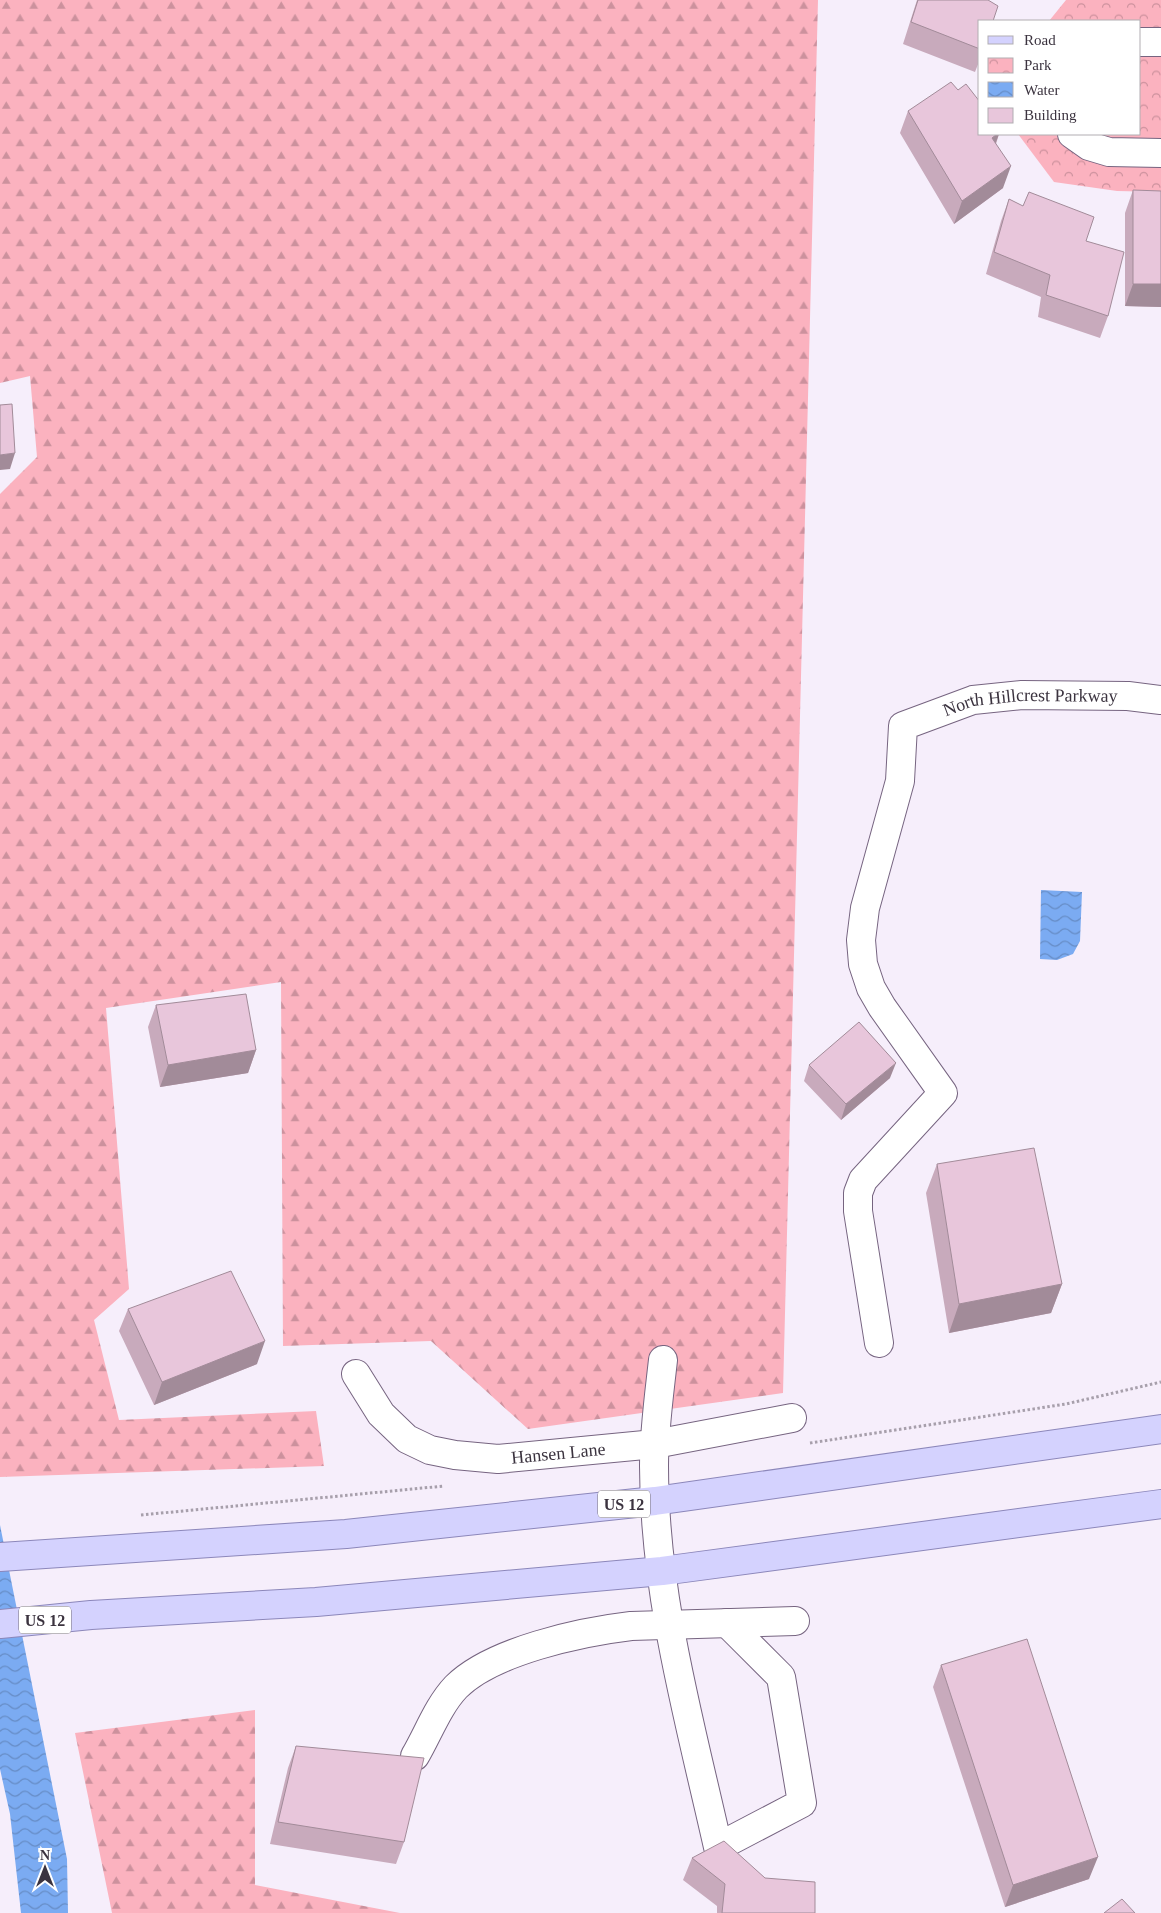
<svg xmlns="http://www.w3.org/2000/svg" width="1161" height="1913" font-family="'Times New Roman',serif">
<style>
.forest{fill:url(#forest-firs)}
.park{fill:url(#park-crowns)}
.water{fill:url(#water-waves)}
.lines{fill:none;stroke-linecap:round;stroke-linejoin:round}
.minor-casing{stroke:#766480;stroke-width:30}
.major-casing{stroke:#8c87ba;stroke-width:30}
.path{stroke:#a79fab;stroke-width:3;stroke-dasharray:2.5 2.5;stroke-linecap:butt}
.minor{stroke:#fff;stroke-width:28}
.major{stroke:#d4d2fe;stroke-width:28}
.wall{fill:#c8aabc}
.shaded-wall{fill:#a28b99}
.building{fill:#e8c6db;stroke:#a28b99}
.labels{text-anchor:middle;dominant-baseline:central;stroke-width:4;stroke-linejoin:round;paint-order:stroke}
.shield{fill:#fff;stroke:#767079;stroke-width:1}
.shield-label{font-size:16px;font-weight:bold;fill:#3b333f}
.street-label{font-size:18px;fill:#3b333f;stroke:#fff}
</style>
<defs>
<pattern id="forest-firs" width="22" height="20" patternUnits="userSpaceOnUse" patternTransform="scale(1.25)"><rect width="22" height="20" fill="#fbb2bf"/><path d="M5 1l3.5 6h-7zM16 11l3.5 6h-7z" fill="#cc919d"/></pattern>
<pattern id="park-crowns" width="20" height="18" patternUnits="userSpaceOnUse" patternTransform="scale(1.25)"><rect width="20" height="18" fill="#fbb2bf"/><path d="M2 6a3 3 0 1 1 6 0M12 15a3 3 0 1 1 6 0" fill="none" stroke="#cc919d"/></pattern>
<pattern id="water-waves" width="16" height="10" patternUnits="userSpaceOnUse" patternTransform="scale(1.25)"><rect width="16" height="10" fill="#7babf2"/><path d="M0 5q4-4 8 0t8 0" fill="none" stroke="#668cc5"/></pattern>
</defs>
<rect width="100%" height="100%" fill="#f6eefb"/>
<path class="forest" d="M0,0H818L783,1393L528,1429L431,1341L283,1346L281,982L106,1008L129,1289L94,1320L119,1420L316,1411L324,1466L0,1477V494L37,457L30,376L0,383Z
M255,1710V1885L400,1913H112L75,1733Z"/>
<path class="park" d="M1066,0H1161V192L1117,191L1054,182L1018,134H1140V21H1049Z"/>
<path class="water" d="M1041,890L1082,892L1080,941L1073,954L1057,960L1040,959Z
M0,1525L67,1859L68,1913H21L10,1814L0,1769Z"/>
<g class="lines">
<defs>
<g id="minor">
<path d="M1140,42H1161"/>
<path d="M1072,134L1089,146L1109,152L1161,153"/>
<path id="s1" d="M879,1343L858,1211V1193L863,1180L943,1093L882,1007L871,988L863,964L861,940L865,908L900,781L903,726L973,700L1022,695L1128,696L1161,700"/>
<path d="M663,1360C659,1396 654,1431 654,1466C654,1596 690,1722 718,1847L802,1803L781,1677L727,1623"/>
<path id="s2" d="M356,1374L381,1414L407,1439L430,1450L455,1455L498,1459L655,1444L792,1418"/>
<path d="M415,1756C428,1734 438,1706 456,1687C492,1651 580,1632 631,1626L795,1621"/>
</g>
<path id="major" d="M0,1557L346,1534L655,1501L1161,1429
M0,1624L91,1615L316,1602L662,1571L1161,1504"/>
</defs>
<use href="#minor" class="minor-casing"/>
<use href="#major" class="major-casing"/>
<path class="path" d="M810,1443L1066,1404L1161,1382
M141,1515L444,1486"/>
<use href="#minor" class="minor"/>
<use href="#major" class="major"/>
</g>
<path class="wall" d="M917,0H988L980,21V59L975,72L903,44Z
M908,111L999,134L996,144L1003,188L954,224L900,133Z
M1133,190L1161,307L1125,306V213Z
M1009,199L1086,241L1108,316L1100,338L1038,317L1041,297L986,274L1001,221Z
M156,1005L256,1050L248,1073L160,1087L148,1027Z
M809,1065L890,1078L841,1120L804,1081Z
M937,1164L1062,1284L1051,1313L949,1333L926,1193Z
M128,1309L257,1364L154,1405L119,1331Z
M941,1665L1089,1879L1005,1907L933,1687Z
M296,1746L404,1842L396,1864L270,1844L288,1768Z
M692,1858L765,1878L815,1913H717V1906L683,1880Z"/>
<path class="shaded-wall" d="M997,134H999L992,153V138Z
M1011,166L1003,188L954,224L962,201Z
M1133,284H1161V307L1125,306Z
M15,453L10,469L0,470V455Z
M256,1050L248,1073L160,1087L168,1065Z
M896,1063L890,1078L841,1120L846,1104Z
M1062,1284L1051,1313L949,1333L959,1304Z
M265,1341L257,1364L154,1405L162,1382Z
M1098,1857L1089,1879L1005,1907L1013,1885Z"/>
<path class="building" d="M918,0H988L998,6L993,21H980V49L911,22Z
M951,82L958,90L966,84L980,102V134H997L992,138L1011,166L962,201L908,111Z
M1133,190L1161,191V284H1133Z
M1029,192L1094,217L1086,241L1124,252L1108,316L1046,295L1050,275L994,252L1009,199L1023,206Z
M12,404L15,453L0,455V405Z
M246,994L256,1050L168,1065L156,1005Z
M859,1022L896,1063L846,1104L809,1065Z
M1034,1148L1062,1284L959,1304L937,1164Z
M231,1271L265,1341L162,1382L128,1309Z
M1027,1639L1098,1857L1013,1885L941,1665Z
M296,1746L424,1758L404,1842L278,1822Z
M724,1841L765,1878L815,1882V1913H722L725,1884L692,1858Z
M1122,1899L1135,1913H1104Z"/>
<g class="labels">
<g class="shield">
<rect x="598" y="1490.5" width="52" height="27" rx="4"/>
<rect x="19" y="1606.5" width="52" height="27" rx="4"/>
</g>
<g class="shield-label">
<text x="624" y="1504">US 12</text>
<text x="45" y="1620">US 12</text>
</g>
<g class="street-label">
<text stroke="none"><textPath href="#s1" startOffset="811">North Hillcrest Parkway</textPath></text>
<text stroke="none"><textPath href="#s2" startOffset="238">Hansen Lane</textPath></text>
</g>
</g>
<rect x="978" y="20" width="162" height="115" fill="#ffffff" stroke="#b1adb2"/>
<rect x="988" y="36" width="25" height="8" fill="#d4d2fe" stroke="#b1adb2"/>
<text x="1024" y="45" font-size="15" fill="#3b333f">Road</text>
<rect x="988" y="58" width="25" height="15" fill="url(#park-crowns)" stroke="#b1adb2"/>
<text x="1024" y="70" font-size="15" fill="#3b333f">Park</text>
<rect x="988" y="82" width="25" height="15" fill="url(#water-waves)" stroke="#b1adb2"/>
<text x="1024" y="95" font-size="15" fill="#3b333f">Water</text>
<rect x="988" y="108" width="25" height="15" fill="#e8c6db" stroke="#b1adb2"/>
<text x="1024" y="120" font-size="15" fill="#3b333f">Building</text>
<g transform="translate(45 1868)" stroke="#ffffff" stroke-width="4" paint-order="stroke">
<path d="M0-4L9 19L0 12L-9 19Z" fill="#3b333f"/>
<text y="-8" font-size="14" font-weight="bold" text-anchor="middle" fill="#3b333f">N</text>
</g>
</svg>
